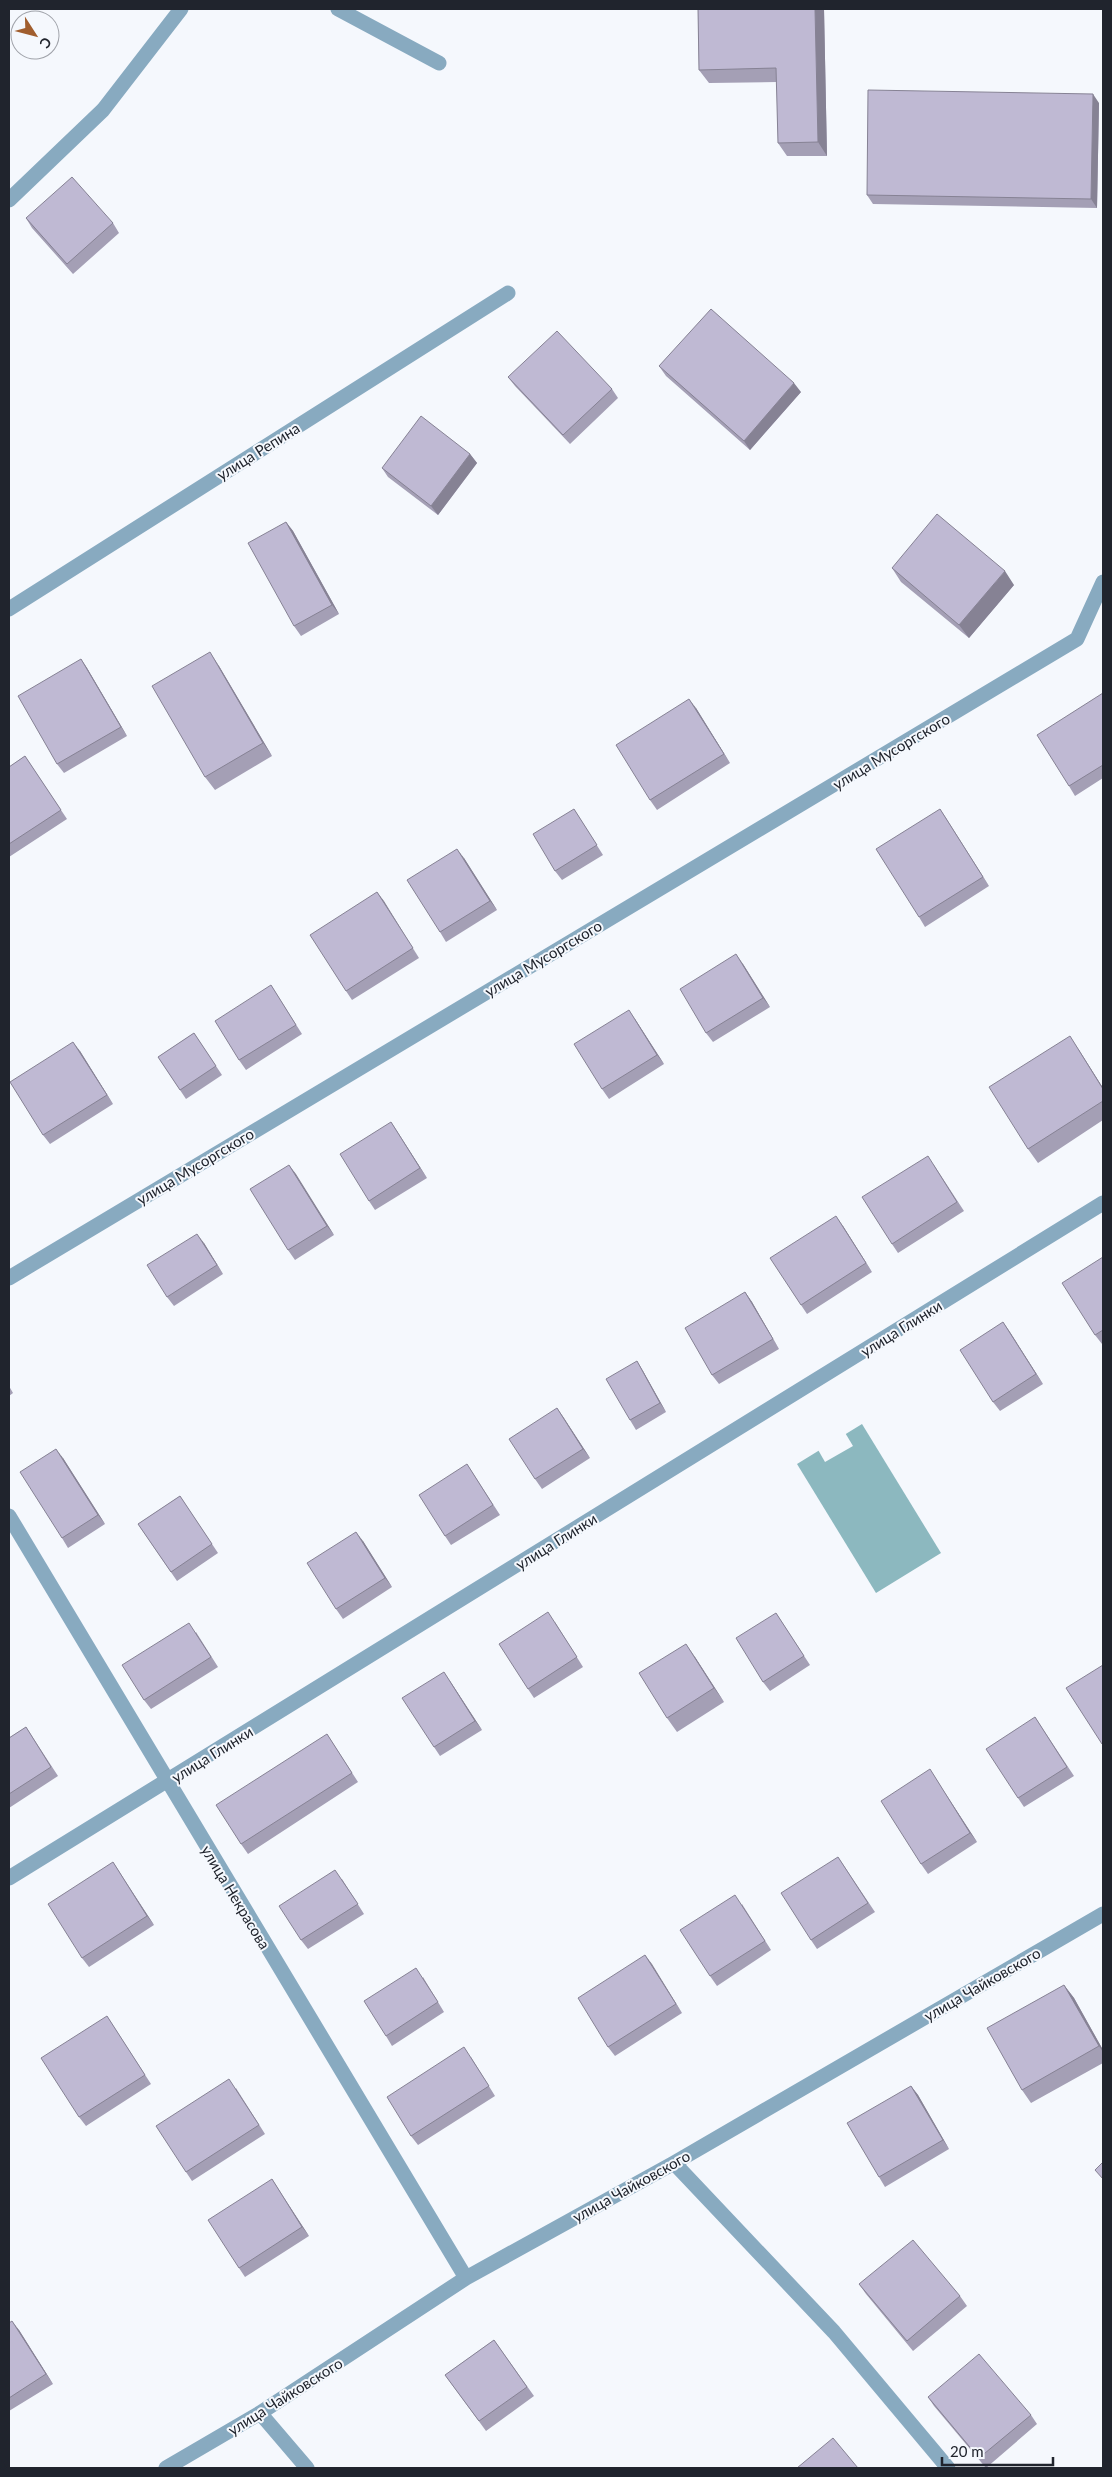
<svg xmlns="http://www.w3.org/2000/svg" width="1112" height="2477" font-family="Lato,sans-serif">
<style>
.water{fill:#8cb8bf}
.pier{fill:#f5f8fd}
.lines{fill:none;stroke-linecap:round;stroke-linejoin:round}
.minor{stroke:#88aac0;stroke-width:15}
.wall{fill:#a49fb5}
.shaded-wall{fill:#868294}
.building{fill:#bfb9d3;stroke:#868294}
.labels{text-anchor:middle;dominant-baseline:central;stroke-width:4;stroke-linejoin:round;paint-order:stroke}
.street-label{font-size:15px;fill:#20242d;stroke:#f5f8fd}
</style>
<rect width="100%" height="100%" fill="#f5f8fd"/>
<path class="water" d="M862,1424L941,1553L876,1593L797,1464Z"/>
<path class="pier" d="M844,1431L853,1446L825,1462L817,1448Z"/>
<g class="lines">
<path class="minor" d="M338,9L439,63
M9,200L103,110L181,9
M9,609L508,293
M9,1278L1077,639L1103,582
M9,1516L466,2278
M9,1878L1103,1203
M674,2163L834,2332L948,2468
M260,2413L307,2468
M166,2468L260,2413L466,2278L674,2163L1103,1914"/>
</g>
<path class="wall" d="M698,9H824L827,156H787L778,143L777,82L709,83L699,70Z
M1099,103L1097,208L873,204L867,195Z
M26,218L113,223L119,233L73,274L32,228Z
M659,366L801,392L750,450L666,376Z
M508,377L612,389L618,398L570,444L515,386Z
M470,454L477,463L438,515L388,477L382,468Z
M286,522L293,531L339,614L301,636L294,626Z
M892,568L1014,585L969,638L901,582Z
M81,659L87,668L127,736L64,773L57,764Z
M219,666L272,756L215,790L205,777Z
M1103,693V778L1075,796L1069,786Z
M696,708L730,763L657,810L650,800Z
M25,756L67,819L9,857V767Z
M574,809L603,855L562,880L555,871Z
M940,809L989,886L925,927L919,917Z
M464,858L497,910L446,942L440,932Z
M377,892L419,958L352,1000L346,991Z
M743,964L770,1007L713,1042L706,1033Z
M271,985L302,1034L246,1070L239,1060Z
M635,1019L664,1064L609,1099L602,1089Z
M194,1033L222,1075L186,1099L158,1057Z
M1079,1050L1103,1088V1120L1038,1163L1028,1149Z
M80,1051L113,1104L50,1144L43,1135Z
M391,1122L427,1178L375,1210L369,1201Z
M289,1165L334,1235L295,1260L288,1250Z
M934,1165L964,1211L898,1253L892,1244Z
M843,1226L872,1272L807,1314L801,1305Z
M204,1243L223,1274L174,1306L167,1297Z
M1103,1257V1344H1102L1095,1335Z
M745,1292L752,1302L779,1349L719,1384L712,1375Z
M1003,1322L1043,1384L1000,1411L993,1402Z
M637,1361L643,1371L666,1412L636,1430L630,1420Z
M9,1386L13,1393L9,1396Z
M557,1408L590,1458L542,1489L535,1479Z
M63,1458L105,1524L68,1548L62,1538Z
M467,1464L500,1515L451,1545L445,1536Z
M180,1496L218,1553L177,1581L138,1524Z
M363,1541L392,1587L343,1619L336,1609Z
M776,1613L810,1665L770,1691L763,1682Z
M555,1622L583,1667L534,1698L528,1689Z
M196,1632L218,1667L151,1709L144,1700Z
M695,1657L724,1702L677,1732L667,1718Z
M450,1681L482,1730L440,1756L434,1747Z
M1035,1717L1074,1776L1024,1807L1018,1798Z
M26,1727L58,1776L9,1808V1738Z
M327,1734L358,1782L248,1854L241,1844Z
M936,1779L977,1842L928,1874L921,1864Z
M838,1857L875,1912L817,1949L811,1940Z
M113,1862L154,1925L89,1967L82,1958Z
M342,1879L364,1914L308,1949L301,1940Z
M742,1904L771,1950L717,1986L710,1976Z
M645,1955L682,2013L615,2056L608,2047Z
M423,1977L444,2012L392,2046L386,2036Z
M1064,1985L1074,1998L1103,2050V2063L1031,2103L1022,2090Z
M107,2016L151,2084L86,2126L79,2117Z
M471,2057L495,2096L418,2145L411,2136Z
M911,2086L918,2095L949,2149L885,2187L879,2177Z
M236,2088L265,2134L192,2181L186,2172Z
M272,2179L309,2236L245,2277L239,2268Z
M859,2284L960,2296L967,2306L913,2351L866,2294Z
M9,2323L19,2330L53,2384L9,2411Z
M494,2340L534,2396L486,2431L445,2375Z
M928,2397L1031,2415L1037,2424L986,2468L934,2406Z"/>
<path class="shaded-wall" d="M815,9H824L827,156L818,142Z
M1093,94L1099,103L1097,208L1091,199Z
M794,383L801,392L750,450L744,441Z
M470,454L477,463L438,515L431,506Z
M286,522L293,531L339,614L332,605Z
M1005,571L1014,585L969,638L959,625Z
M210,652L219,666L272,756L263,743Z
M81,659L87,668L127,736L121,727Z
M689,699L696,708L730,763L724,754Z
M940,809L946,818L989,886L983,877Z
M457,849L464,858L497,910L490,901Z
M377,892L384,901L419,958L413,948Z
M736,954L743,964L770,1007L763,998Z
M629,1010L635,1019L664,1064L657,1055Z
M1070,1036L1079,1050L1103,1088V1089Z
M73,1042L80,1051L113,1104L107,1095Z
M391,1122L397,1131L427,1178L420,1168Z
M289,1165L296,1174L334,1235L327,1226Z
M836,1216L843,1226L872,1272L866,1263Z
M197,1234L204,1243L223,1274L217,1265Z
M745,1292L752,1302L779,1349L773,1339Z
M1003,1322L1010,1332L1043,1384L1036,1374Z
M637,1361L643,1371L666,1412L660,1403Z
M557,1408L564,1418L590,1458L583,1449Z
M56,1449L63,1458L105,1524L98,1515Z
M356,1532L363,1541L392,1587L385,1578Z
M686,1644L695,1657L724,1702L714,1688Z
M444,1672L450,1681L482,1730L475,1721Z
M930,1769L936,1779L977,1842L970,1833Z
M113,1862L119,1872L154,1925L147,1916Z
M645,1955L652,1964L682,2013L676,2004Z
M1064,1985L1074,1998L1103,2050V2052L1099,2046Z
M911,2086L918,2095L949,2149L943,2140Z
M272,2179L278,2189L309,2236L302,2227Z
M12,2321L19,2330L53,2384L46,2374Z"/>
<path class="building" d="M698,9H815L818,142L778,143L776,68L699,70Z
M868,90L1093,94L1091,199L867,195Z
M72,177L113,223L67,264L26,218Z
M711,309L794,383L744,441L659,366Z
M557,331L612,389L563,435L508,377Z
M421,416L470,454L431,506L382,468Z
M937,514L1005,571L959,625L892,568Z
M286,522L332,605L294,626L248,543Z
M210,652L263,743L205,777L152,686Z
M81,659L121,727L57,764L18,696Z
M1103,693V765L1069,786L1037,735Z
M689,699L724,754L650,800L616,745Z
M25,756L61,810L9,844V767Z
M574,809L597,845L555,871L533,834Z
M940,809L983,877L919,917L876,849Z
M457,849L490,901L440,932L407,880Z
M377,892L413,948L346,991L310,935Z
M736,954L763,998L706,1033L680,989Z
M271,985L296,1025L239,1060L215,1021Z
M629,1010L657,1055L602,1089L574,1044Z
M194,1033L216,1066L180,1090L158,1057Z
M1070,1036L1103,1089V1101L1028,1149L989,1087Z
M73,1042L107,1095L43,1135L10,1082Z
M391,1122L420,1168L369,1201L340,1154Z
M928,1156L957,1202L892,1244L862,1197Z
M289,1165L327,1226L288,1250L250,1189Z
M836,1216L866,1263L801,1305L770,1258Z
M197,1234L217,1265L167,1297L147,1265Z
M1103,1257V1330L1095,1335L1062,1283Z
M745,1292L773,1339L712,1375L685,1328Z
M1003,1322L1036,1374L993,1402L960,1350Z
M637,1361L660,1403L630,1420L606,1379Z
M557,1408L583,1449L535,1479L509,1439Z
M56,1449L98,1515L62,1538L20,1472Z
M467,1464L493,1505L445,1536L419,1495Z
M180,1496L212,1544L171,1572L138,1524Z
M356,1532L385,1578L336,1609L307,1563Z
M548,1612L577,1657L528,1689L499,1644Z
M776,1613L804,1656L763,1682L736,1638Z
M189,1623L211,1657L144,1700L122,1665Z
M686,1644L714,1688L667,1718L639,1673Z
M1103,1665V1743L1102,1744L1066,1688Z
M444,1672L475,1721L434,1747L402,1698Z
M1035,1717L1067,1767L1018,1798L986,1749Z
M26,1727L51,1767L9,1794V1738Z
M327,1734L352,1773L241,1844L216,1805Z
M930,1769L970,1833L921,1864L881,1801Z
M838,1857L868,1903L811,1940L781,1893Z
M113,1862L147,1916L82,1958L48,1904Z
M335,1870L358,1904L301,1940L279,1906Z
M735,1895L765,1941L710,1976L680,1930Z
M645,1955L676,2004L608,2047L578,1998Z
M416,1968L438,2002L386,2036L364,2001Z
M1064,1985L1099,2046L1022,2090L987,2028Z
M107,2016L145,2075L79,2117L41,2058Z
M464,2047L489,2086L411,2136L387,2097Z
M229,2079L259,2125L186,2172L156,2126Z
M911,2086L943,2140L879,2177L847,2123Z
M1103,2162V2179L1095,2170Z
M272,2179L302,2227L239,2268L208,2220Z
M913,2240L960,2296L907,2341L859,2284Z
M12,2321L46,2374L9,2398V2323Z
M494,2340L527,2387L479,2421L445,2375Z
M979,2354L1031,2415L979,2458L928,2397Z
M833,2438L858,2468H797Z"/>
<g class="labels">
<g class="street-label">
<text transform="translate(258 451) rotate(-32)">улица Репина</text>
<text transform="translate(891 751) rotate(-31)">улица Мусоргского</text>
<text transform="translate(543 958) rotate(-31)">улица Мусоргского</text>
<text transform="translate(195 1166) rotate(-31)">улица Мусоргского</text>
<text transform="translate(901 1328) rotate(-32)">улица Глинки</text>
<text transform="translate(556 1541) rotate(-32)">улица Глинки</text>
<text transform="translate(212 1754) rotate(-32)">улица Глинки</text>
<text transform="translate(236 1897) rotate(59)">улица Некрасова</text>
<text transform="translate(982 1984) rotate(-30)">улица Чайковского</text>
<text transform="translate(631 2186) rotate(-29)">улица Чайковского</text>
<text transform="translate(285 2396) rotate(-32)">улица Чайковского</text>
</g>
</g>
<rect width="1112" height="2477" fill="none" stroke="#20242d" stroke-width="20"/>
<g transform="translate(35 35) rotate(126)"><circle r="24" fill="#f5f8fd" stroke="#a0a3aa"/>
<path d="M0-4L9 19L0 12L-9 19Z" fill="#a15e2e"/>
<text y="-8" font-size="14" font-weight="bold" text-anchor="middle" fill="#20242d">С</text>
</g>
<path d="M942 2457v8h111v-8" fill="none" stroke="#20242d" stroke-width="2.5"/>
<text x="950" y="2457" font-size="15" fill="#20242d" stroke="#f5f8fd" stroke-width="4" paint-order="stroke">20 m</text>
</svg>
